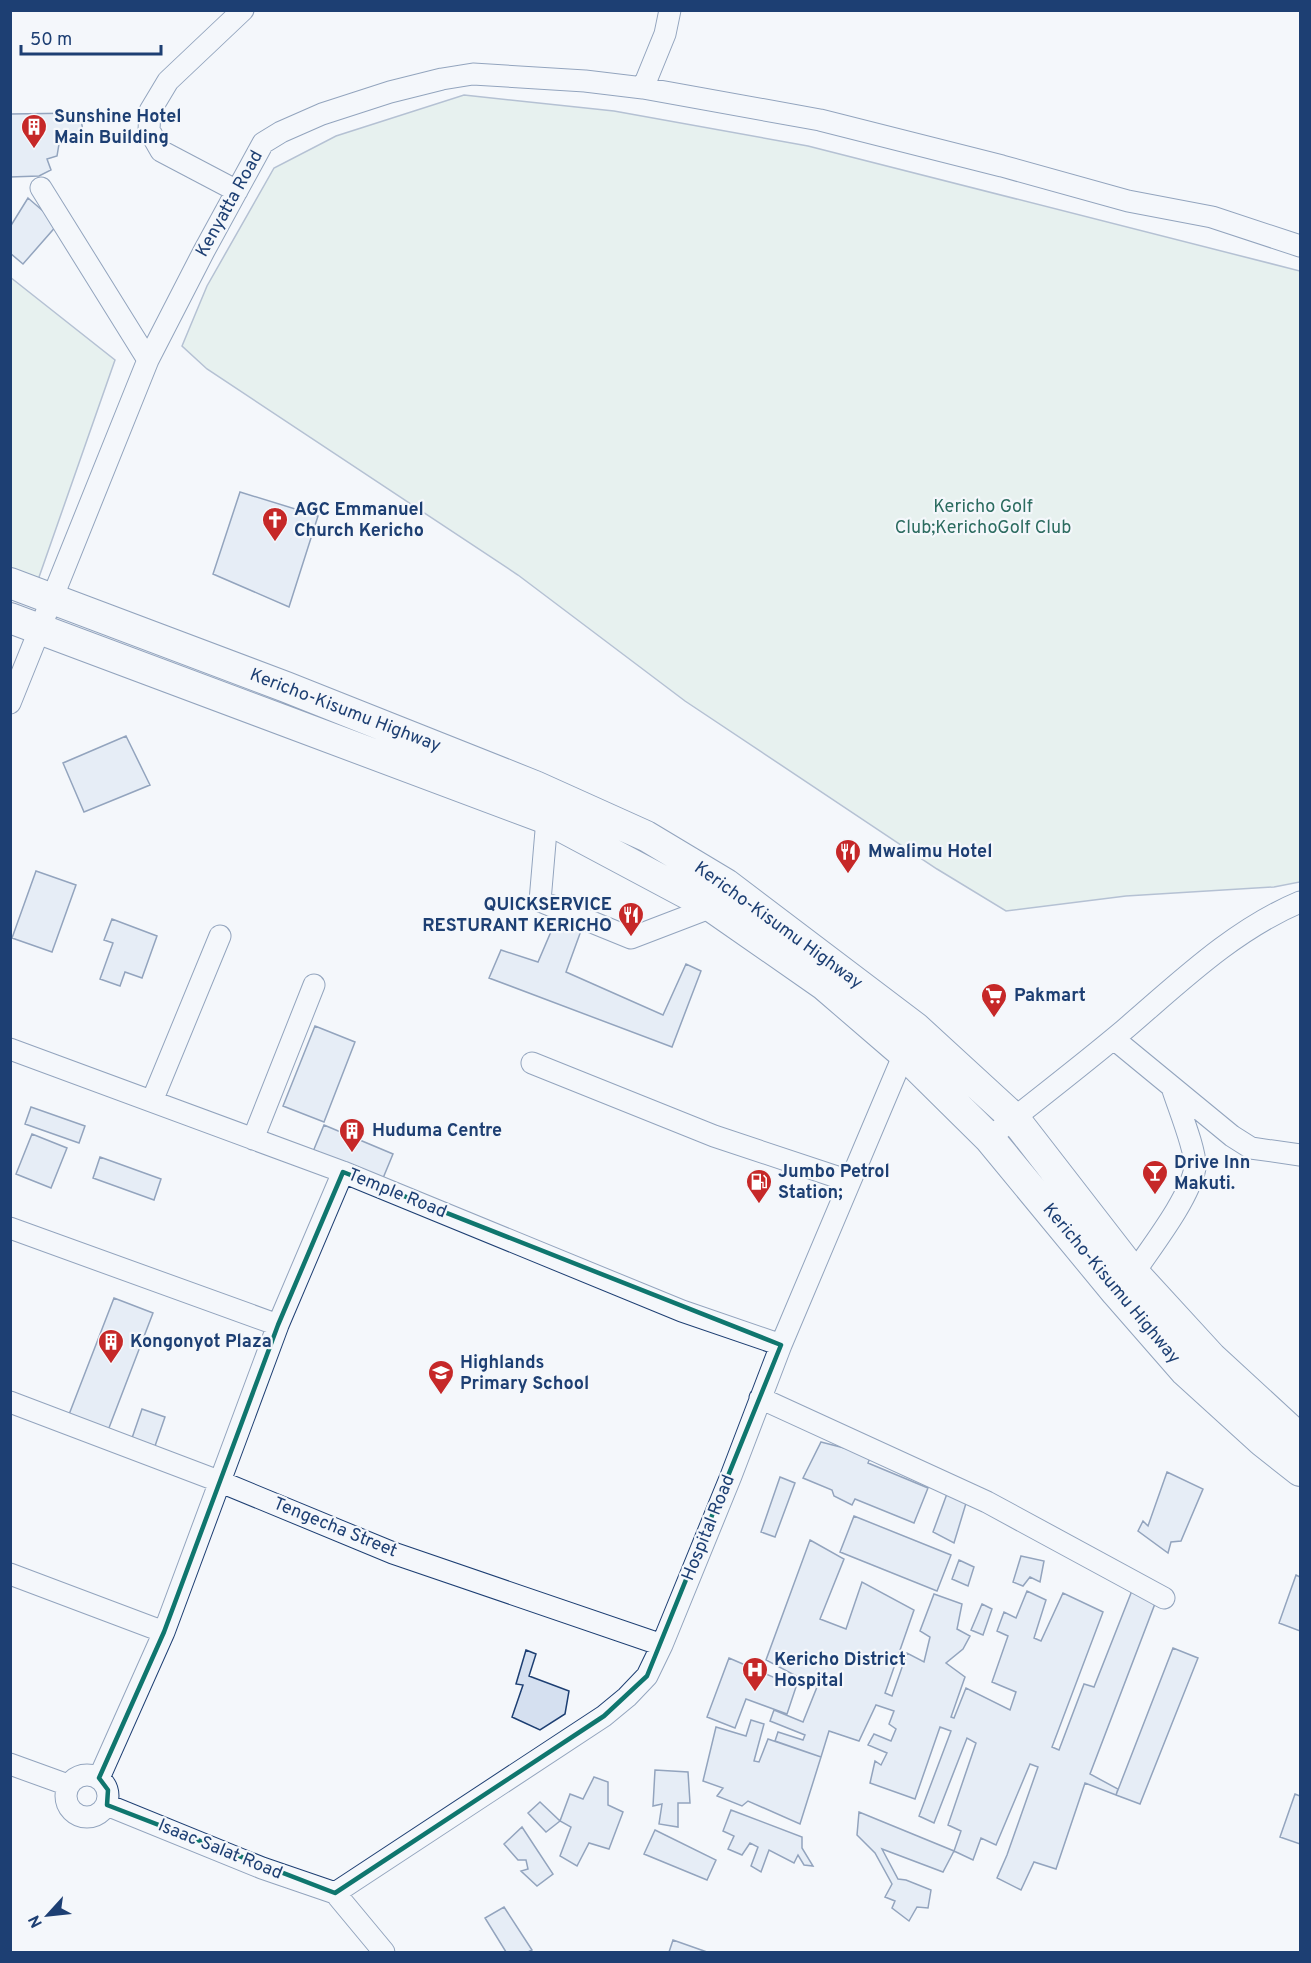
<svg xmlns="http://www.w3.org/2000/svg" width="1311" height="1963" font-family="Overpass,sans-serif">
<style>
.green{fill:#d7e8df;stroke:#687fa3;stroke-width:1.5}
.building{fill:#d5e0f0;stroke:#1d3f73;stroke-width:1.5}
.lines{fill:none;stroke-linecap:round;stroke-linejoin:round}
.minor-casing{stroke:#1d3f73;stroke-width:23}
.highway-casing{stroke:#1d3f73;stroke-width:32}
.minor{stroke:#f4f7fb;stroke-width:21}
.highway{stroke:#f4f7fb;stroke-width:30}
.marked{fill:none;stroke:#0f766e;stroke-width:4.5;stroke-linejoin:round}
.labels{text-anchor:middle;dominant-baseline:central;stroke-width:4.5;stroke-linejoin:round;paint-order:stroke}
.poi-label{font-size:18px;font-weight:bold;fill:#1d3f73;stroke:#f4f7fb;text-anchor:start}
.street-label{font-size:18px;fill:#1d3f73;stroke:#f4f7fb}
.park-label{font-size:18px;fill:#2c6c60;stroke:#f4f7fb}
</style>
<rect width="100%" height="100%" fill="#f4f7fb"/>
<path class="green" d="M464,95L614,111L808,146L1300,271V882L1274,887L1126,896L1006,911L937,869L685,701L518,575L207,369L182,346L207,286L274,168L336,136Z
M10,277L115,360L38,580L11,569Z"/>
<path class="building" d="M81,113L83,137L59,144L57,156L47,159L51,170L39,176L10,177V114Z
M28,198L58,224L23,264L10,253V227Z
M240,492L318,516L289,607L213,574Z
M126,736L150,785L84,812L63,763Z
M36,871L76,885L52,952L12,938Z
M112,919L157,936L142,978L125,972L120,986L100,979L113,943L104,940Z
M556,920L582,928L566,972L663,1015L686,964L701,971L672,1047L489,978L501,950L538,962Z
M315,1026L355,1042L324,1122L283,1106Z
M31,1107L85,1126L79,1143L25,1124Z
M324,1125L393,1154L381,1183L312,1154Z
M32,1134L67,1148L51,1188L16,1174Z
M100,1157L161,1179L154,1200L93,1178Z
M114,1298L153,1313L107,1433L68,1417Z
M142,1409L165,1417L155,1446L132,1438Z
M821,1442L852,1450L870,1458L868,1463L928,1488L914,1523L855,1499L852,1505L834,1496L832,1490L803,1478Z
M1167,1472L1203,1489L1181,1541L1171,1542L1168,1553L1138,1531L1143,1521L1148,1526Z
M780,1477L795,1483L775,1537L761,1532Z
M948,1491L967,1500L954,1543L933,1532Z
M854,1516L951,1555L937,1591L840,1552Z
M810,1540L844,1559L820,1619L846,1629L862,1582L914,1610L885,1693L892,1696L907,1653L924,1662L930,1637L920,1631L934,1594L962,1604L957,1629L970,1636L963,1649L946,1663L965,1677L951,1717L954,1718L966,1688L1010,1710L1016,1692L992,1682L1008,1636L997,1631L1004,1612L1016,1618L1027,1591L1046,1600L1034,1638L1041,1641L1063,1593L1103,1612L1052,1747L1059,1750L1084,1684L1094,1687L1133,1588L1156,1601L1090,1774L1118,1789L1116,1795L1085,1783L1056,1869L1034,1862L1021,1890L997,1878L1007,1855L1038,1767L1030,1764L996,1845L981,1838L973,1860L954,1851L961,1831L948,1825L976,1743L967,1738L934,1823L919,1816L951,1731L940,1727L915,1799L870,1783L875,1761L881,1765L887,1753L868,1745L874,1734L891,1741L896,1729L889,1724L894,1711L876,1705L859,1741L829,1731L821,1757L775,1741L778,1732L803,1740L805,1735L770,1721L774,1710L803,1722L817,1687L766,1660Z
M1021,1556L1044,1561L1040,1582L1030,1577L1023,1586L1013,1582Z
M959,1560L974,1567L968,1586L952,1579Z
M1296,1575L1300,1577V1631L1279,1623Z
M982,1604L992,1609L983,1635L971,1630Z
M1173,1648L1198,1658L1140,1804L1116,1795Z
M526,1650L536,1654L529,1676L569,1691L565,1714L540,1730L512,1717L523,1685L516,1684Z
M729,1658L796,1687L787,1714L746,1699L735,1728L707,1717Z
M751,1720L764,1724L754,1761L759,1762L768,1739L821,1757L800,1824L748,1801L742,1806L717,1796L723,1788L703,1781L716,1727L746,1736Z
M655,1770L688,1772L690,1803H678V1827L659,1824L662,1804L653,1806Z
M594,1777L608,1782V1805L623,1812L609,1849L589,1843L577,1866L560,1856L571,1827L560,1821L570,1794L583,1799Z
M1295,1794L1300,1796V1844L1280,1837Z
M540,1802L560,1821L546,1832L528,1813Z
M731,1810L802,1837V1848L813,1866L804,1865L798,1855L794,1863L769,1850L761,1872L751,1866L758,1847L750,1843L742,1855L728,1849L734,1836L723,1831Z
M859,1812L954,1851L943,1872L882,1849L898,1879L906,1880L931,1890L928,1908L917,1907L909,1921L892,1908L895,1901L885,1897L892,1884L875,1853L857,1835Z
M522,1827L553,1874L537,1886L521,1871L528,1869L526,1860H518L504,1844Z
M655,1830L716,1860L707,1880L644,1854Z
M504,1907L532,1950L528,1952H506L485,1918Z
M673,1940L707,1952H669Z"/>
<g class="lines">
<defs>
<path id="minor" d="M643,88L820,120L1002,166L1128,201L1212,217L1300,246
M41,188L148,360
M237,191L161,151L149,130L150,111L168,81L243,10
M10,703L148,360L204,251L263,143L281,132L322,114L390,92L442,79L473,74L585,81L643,88L665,34L670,10
M547,819L540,901L631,938L712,907
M1114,1039L1232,1136L1251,1148L1300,1155
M10,1049L343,1172L682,1311L781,1345
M532,1063L714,1136L849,1181
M152,1101L220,936
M989,1138C1034,1102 1080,1067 1124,1030C1179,983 1233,930 1300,902
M253,1139L314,985
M10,1228L278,1325
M1134,1273C1152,1246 1189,1199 1195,1168C1197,1152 1177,1104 1172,1087
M760,1398L987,1502L1164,1598
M10,1402L221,1482L393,1553L662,1645
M10,1574L164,1632
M10,1764L68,1785
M66 1796a21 21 0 1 1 42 0a21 21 0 1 1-42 0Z
M99,1778L164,1632L278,1325L343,1172
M107,1805L262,1868L335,1893
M335,1893L604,1716L627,1697L647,1676L662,1645L731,1476L781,1345L909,1042
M335,1893L384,1952"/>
<path id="highway" d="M10,583L286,687L535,786L646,836L726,884L916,1028L1014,1118L1134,1273L1211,1357L1300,1439
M10,618L547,819L712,907L824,985L903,1053L989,1138L1116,1292L1185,1371L1262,1441L1300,1471"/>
</defs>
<use href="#minor" class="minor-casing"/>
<use href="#highway" class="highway-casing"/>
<use href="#minor" class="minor"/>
<use href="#highway" class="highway"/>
</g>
<path d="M0 0H1311V1963H0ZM343,1172L781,1345L647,1676L604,1716L335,1893L107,1805L108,1790L99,1778L164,1632L278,1325Z" fill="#f4f7fb" fill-opacity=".55" fill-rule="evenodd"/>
<path class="marked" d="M343,1172L781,1345L647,1676L604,1716L335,1893L107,1805L108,1790L99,1778L164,1632L278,1325Z"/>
<defs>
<symbol id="building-pin" viewBox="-11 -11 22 30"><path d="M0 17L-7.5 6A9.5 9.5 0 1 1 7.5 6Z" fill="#c62828" stroke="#f4f7fb"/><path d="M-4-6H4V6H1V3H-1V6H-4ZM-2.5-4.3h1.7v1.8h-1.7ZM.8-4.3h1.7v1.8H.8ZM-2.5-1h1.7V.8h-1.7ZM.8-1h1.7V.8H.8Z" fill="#fff"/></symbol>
<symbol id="church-pin" viewBox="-11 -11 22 30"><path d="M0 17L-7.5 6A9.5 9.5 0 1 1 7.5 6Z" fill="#c62828" stroke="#f4f7fb"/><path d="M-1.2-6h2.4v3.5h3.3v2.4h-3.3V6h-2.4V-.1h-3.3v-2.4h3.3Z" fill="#fff"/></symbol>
<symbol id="restaurant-pin" viewBox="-11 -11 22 30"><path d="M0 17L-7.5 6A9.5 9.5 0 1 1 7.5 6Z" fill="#c62828" stroke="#f4f7fb"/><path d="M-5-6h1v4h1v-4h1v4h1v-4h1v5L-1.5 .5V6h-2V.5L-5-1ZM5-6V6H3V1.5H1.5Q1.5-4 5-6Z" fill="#fff"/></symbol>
<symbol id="supermarket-pin" viewBox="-11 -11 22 30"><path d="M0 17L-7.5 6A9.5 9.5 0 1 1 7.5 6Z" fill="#c62828" stroke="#f4f7fb"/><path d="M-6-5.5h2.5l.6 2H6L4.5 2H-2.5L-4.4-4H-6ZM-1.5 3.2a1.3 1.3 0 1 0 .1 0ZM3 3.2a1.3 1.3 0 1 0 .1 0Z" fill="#fff"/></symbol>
<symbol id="bar-pin" viewBox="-11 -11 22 30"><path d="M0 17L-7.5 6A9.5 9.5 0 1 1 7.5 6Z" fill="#c62828" stroke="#f4f7fb"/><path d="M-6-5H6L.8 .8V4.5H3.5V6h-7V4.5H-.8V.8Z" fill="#fff"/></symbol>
<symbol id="fuel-pin" viewBox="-11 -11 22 30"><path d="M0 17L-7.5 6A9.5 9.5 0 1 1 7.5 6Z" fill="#c62828" stroke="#f4f7fb"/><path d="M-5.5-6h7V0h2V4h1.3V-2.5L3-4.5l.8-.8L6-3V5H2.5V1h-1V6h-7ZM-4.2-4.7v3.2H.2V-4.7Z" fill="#fff"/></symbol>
<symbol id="school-pin" viewBox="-11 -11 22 30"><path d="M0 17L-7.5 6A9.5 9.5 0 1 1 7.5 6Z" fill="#c62828" stroke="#f4f7fb"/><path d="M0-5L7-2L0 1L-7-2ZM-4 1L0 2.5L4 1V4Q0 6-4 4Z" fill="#fff"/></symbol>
<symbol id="hospital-pin" viewBox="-11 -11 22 30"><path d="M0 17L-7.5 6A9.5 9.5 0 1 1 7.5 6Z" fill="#c62828" stroke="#f4f7fb"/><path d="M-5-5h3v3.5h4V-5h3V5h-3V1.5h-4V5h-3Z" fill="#fff"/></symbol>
</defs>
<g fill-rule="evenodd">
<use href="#building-pin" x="19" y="112" width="30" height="40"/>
<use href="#church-pin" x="260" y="505" width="30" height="40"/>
<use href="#restaurant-pin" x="833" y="837" width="30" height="40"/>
<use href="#restaurant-pin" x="616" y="900" width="30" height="40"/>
<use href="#supermarket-pin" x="979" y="981" width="30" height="40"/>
<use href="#building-pin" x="337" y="1116" width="30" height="40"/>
<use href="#bar-pin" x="1140" y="1158" width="30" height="40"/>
<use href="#fuel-pin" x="744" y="1167" width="30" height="40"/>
<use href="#building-pin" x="96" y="1327" width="30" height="40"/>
<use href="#school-pin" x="426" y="1358" width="30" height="40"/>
<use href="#hospital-pin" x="740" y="1655" width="30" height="40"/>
</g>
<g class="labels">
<g class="poi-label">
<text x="54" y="117">Sunshine Hotel<tspan x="54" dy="21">Main Building</tspan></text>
<text x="294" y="510">AGC Emmanuel<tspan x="294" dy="21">Church Kericho</tspan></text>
<text x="868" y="852">Mwalimu Hotel</text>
<text x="612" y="905" text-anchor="end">QUICKSERVICE<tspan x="612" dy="21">RESTURANT KERICHO</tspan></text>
<text x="1014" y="996">Pakmart</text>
<text x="372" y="1131">Huduma Centre</text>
<text x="1174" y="1163">Drive Inn<tspan x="1174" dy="21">Makuti.</tspan></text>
<text x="778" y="1172">Jumbo Petrol<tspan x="778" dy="21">Station;</tspan></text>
<text x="130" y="1342">Kongonyot Plaza</text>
<text x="460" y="1363">Highlands<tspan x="460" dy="21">Primary School</tspan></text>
<text x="774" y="1660">Kericho District<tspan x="774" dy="21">Hospital</tspan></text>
</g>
<g class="street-label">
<text transform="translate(230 204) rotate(-61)">Kenyatta Road</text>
<text transform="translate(345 711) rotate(21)">Kericho-Kisumu Highway</text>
<text transform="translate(778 926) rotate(36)">Kericho-Kisumu Highway</text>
<text transform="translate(397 1194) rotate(22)">Temple Road</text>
<text transform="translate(1111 1284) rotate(50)">Kericho-Kisumu Highway</text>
<text transform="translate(335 1528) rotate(22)">Tengecha Street</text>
<text transform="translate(709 1528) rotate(-68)">Hospital Road</text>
<text transform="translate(220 1850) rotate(22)">Isaac Salat Road</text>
</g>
<g class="park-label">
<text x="983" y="507">Kericho Golf<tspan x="983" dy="21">Club;KerichoGolf Club</tspan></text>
</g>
</g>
<rect width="1311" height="1963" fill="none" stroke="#1d3f73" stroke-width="24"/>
<g transform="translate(48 1915) rotate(243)" stroke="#f4f7fb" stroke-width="4.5" paint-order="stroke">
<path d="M0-4.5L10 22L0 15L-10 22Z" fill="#1d3f73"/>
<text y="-9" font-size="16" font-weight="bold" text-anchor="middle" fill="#1d3f73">N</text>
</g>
<path d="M21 45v9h140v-9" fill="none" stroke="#1d3f73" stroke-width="3"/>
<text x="30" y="45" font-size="18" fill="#1d3f73" stroke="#f4f7fb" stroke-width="4.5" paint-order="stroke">50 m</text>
</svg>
